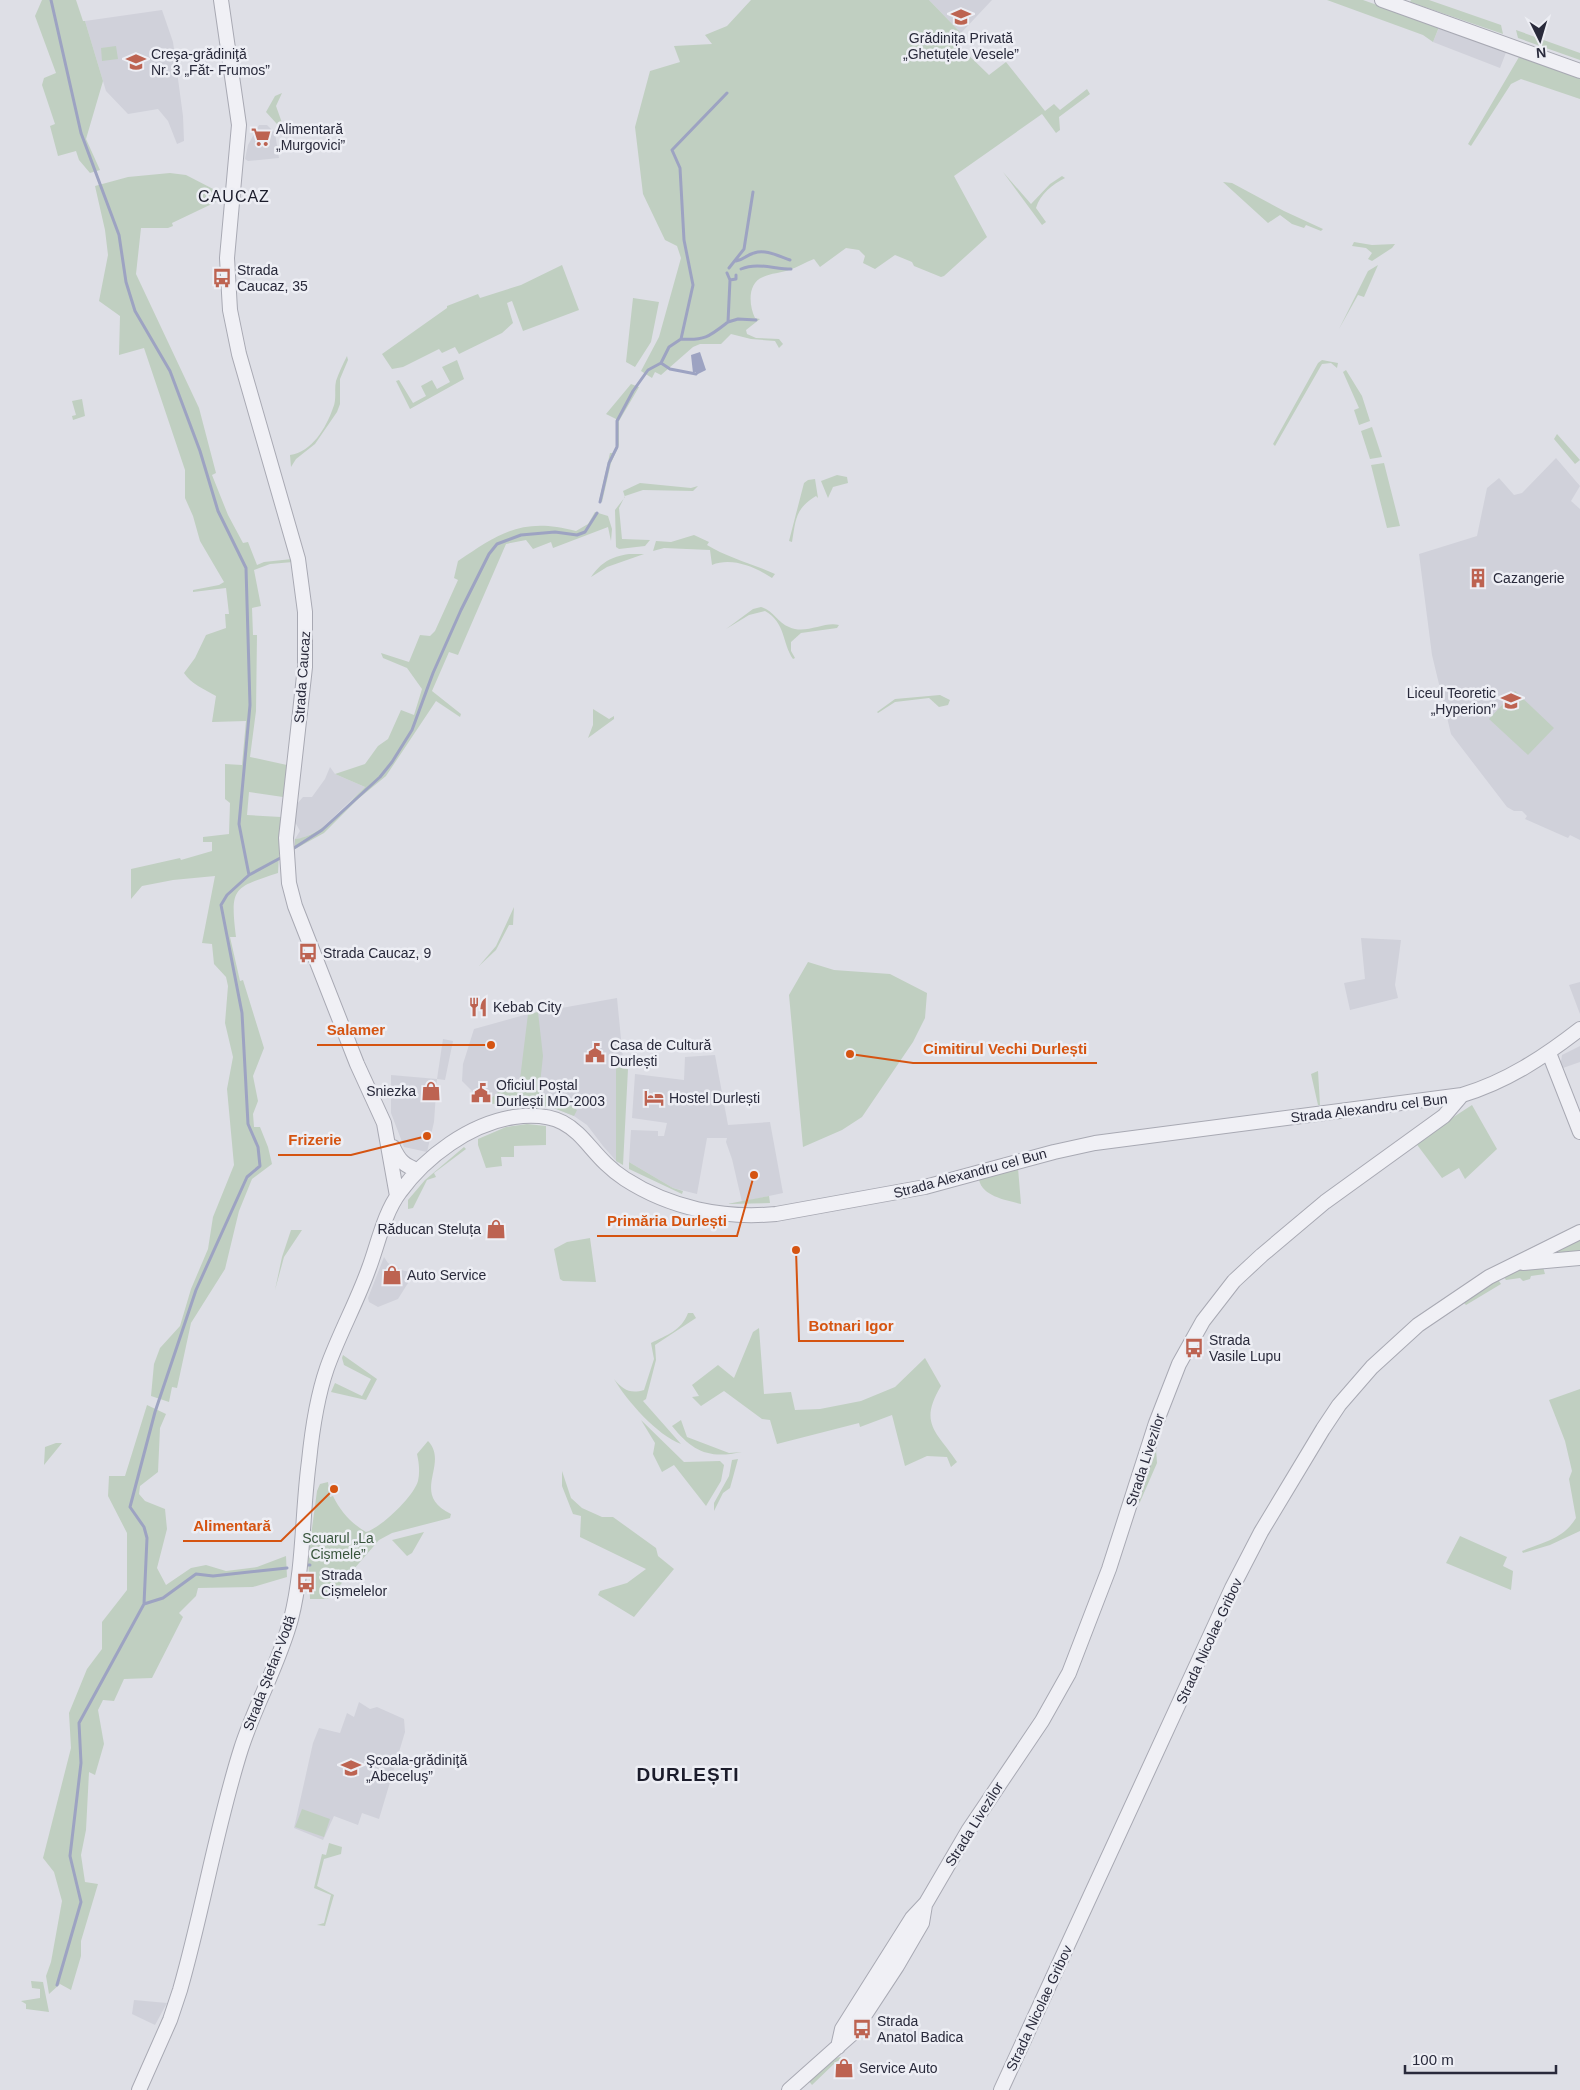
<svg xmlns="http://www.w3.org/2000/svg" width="1580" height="2090" font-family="Helvetica,sans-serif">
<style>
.built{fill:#d0d1da}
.green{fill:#c0cfc1}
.water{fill:#9da3c2}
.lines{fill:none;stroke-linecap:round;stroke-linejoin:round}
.stream{stroke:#9da3c2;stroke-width:3}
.minor-casing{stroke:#a8a9b3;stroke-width:16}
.minor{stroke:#f0f0f5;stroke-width:14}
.labels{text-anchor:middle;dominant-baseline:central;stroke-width:5;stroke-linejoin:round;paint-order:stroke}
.poi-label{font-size:14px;fill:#292a3b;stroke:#edeef4;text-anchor:start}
.street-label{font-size:14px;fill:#292a3b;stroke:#edeef4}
.park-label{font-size:14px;fill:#38553c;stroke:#edeef4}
.quarter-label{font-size:16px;letter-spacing:1px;fill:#1b1c2b;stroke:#edeef4}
.district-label{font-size:19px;font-weight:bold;letter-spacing:1px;fill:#1b1c2b;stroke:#edeef4}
.leader{fill:none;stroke:#d55411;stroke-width:2}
.callout-dot{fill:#d55411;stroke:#edeef4;stroke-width:2}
.callout-label{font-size:15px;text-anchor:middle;font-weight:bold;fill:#d55411;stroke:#edeef4;stroke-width:5;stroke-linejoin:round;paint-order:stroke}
</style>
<rect width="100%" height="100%" fill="#dedfe6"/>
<path class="built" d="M929,0H992L961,33Z
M162,10L173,42L183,116L184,141L177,144L168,121L158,109L128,114L106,91L85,21Z
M1440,25L1507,50L1500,68L1433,42Z
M259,125H267L275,133L279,158L248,161L245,159L248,145Z
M1556,458L1580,486L1571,501L1580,509V840L1570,835L1568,838L1525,819L1527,816L1522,811H1514L1507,807L1451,734L1432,655L1419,554L1477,536L1487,488L1499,478L1514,495L1522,493Z
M330,767L335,774L365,787L321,829L303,838L295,839L300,831L295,822L296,805L303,797H312L325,779Z
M1361,938L1401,940L1395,985L1398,998L1350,1010L1344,983L1365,979Z
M1580,982V1014L1569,985Z
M617,998L623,1059L618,1163L603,1146L587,1125L574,1116L551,1107L518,1103L485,1104L462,1081L463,1064L474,1029L528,1014Z
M443,1039L453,1041L445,1080L437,1079L434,1122L427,1152L404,1147L391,1113V1075L437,1079Z
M1580,1046V1062L1560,1069L1562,1055Z
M715,1055L728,1125L770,1122L783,1193L742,1202L732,1159L726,1142L727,1138H707L697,1194L673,1188L629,1162L631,1130L658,1131V1136H664L667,1123L632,1118L635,1074L684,1080L685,1057Z
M384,1257L388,1263L401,1270L410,1272L408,1283L398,1299L378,1307L369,1302L368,1298Z
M359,1702L370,1709L377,1707L404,1719L405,1732L379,1819L362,1813L358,1825L334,1816L323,1840L294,1828L313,1743L319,1728L340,1733L347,1713L354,1717Z
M134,2000L167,2003L155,2025L132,2014Z"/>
<path class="green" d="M42,0H76L83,21H85L103,81L86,139L100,170L90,173L79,160L76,151L58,156L50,126L55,124L42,85L44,78L56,73L35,16Z
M751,0H929L961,33L954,41L989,75L1006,62L1045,111L1054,104L1060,110L1087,89L1090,94L1059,117L1060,130L1056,133L1042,114L954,176L987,237L944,276L941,277L914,266L912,262L895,255L875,269L863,263L865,256L859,250L846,248L820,267L814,259C806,262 798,267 789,270C781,273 771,273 763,277C747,283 749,306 755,318L760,319L746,330L747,334L756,338L779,339L783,344L779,348L775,341L751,339L731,334L721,344H700L693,347L661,375L655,372L652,378L641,371L659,337L681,258L677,246L665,240L643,194L635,127L650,71L680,62L674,46L712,44L705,35L727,26Z
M1327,0H1363L1439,27L1433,42L1423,35Z
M1411,0H1429L1501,25L1503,34L1410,2Z
M1516,30L1580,53V60L1518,38Z
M116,46L118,59L102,61L101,48Z
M1519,57L1580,78V99L1521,79L1511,84L1471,146L1468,144Z
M282,93L276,106L286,134L266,112L275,96Z
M1003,172L1031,204L1050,184L1062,176L1065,178C1053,184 1040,194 1036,208L1046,222L1042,225Z
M170,173L186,175L217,191L211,195L216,202L172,223L173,226L168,228H141L136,274L199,408L216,473L212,475L228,515L243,543L248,542L257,565L264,562L292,559L293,562L270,564L254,570L261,606L252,608L253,635H257L256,711L250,757L287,765L283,797L249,792L247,815L281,817L278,873C233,888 230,887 236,937H230L240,981L243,980L264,1048L253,1076L258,1101L253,1114L254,1127H260L268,1147L272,1164L252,1179L239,1211L225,1269L191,1323L177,1388L172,1387L169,1402L151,1396L154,1364L160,1348L180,1326L191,1289L208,1249L213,1217L234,1165L227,1089L233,1057L225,1023L228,986L226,977L214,964L212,944L202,943L215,876L173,880L142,886L131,899V869L180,858L181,860L212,851V842H203V837L229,834L230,803L225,799V764L242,765L246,721L212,722L216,696C204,689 191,684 184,673L195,658L206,635L226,628L225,614H229L226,588L193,592V590L219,585L224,582L200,541L193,516L185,498V470L144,348L119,355L120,316L99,301L108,255L105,230L95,186L128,177Z
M1223,182L1232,183L1284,211L1323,229L1321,231L1306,225L1304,228L1292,224L1280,215L1268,223Z
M1354,242L1372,245L1395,244L1392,248L1372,261L1368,259L1372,253L1366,248L1352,246Z
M562,265L579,310L523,331L512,301L507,303L513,323L502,333L459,354L455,347L442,353L439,349L403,367L392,369L382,354L447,308V306L478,294L480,298L521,285Z
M1378,265L1364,297L1358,295L1339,329L1368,271Z
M633,298L659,302L651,342L635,367L626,362Z
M347,356L348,360L340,379V404L337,412L315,444L296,459L291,467L290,455C312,452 326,428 333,408C337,399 334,390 336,381C339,372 343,364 347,356Z
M457,360L464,379L410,409L396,381L399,380L413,403L426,396L421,386L432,380L437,389L450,382L442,367Z
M1322,360L1338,363L1337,368L1331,363L1322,364L1275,446L1273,444L1318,363Z
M1346,370L1362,396L1370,421L1359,425L1354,410L1359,408L1343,372Z
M631,384L639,387L619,421V445L611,463L602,502L599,501L610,453H613L616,446V419L606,414Z
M82,399L85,416L73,420L72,416L76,415L72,401Z
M1372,427L1382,457L1370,459L1361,431Z
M1557,434L1580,460L1575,464L1554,439Z
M1384,463L1400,526L1387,528L1371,465Z
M837,475L847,477L848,483L833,487L828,498L821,481Z
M815,479L818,498L816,496C795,509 796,519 792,542L789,541L804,483L808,480Z
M640,483L691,488L698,486L693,491L643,490L625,496L619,508L622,539L650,540L645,546L619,549L616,547L615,510L625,497L623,491Z
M595,512L608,516L612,529L611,541L608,527L553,548L551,542L533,549L526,540L506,544L458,655L449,652L432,691L461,714L460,717L436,701L386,776L358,799L324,833L295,849V839C323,836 345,806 365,787L335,774L365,764L378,746L388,739L401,710L414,715L422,689L407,668L383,658L381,653L409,662L420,635L430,636L435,631L458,580L454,578L458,561C501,532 523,517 576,531L588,524Z
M694,535L709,542L707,545C726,557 753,564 775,574L772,578C755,567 732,557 712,565L710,550L664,548L653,551L656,541L671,542Z
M629,554H644L607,567L591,577C602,562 610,557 629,554Z
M761,607C773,610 778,623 789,627C806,635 824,621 839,625L837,628L801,633L791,642V651L795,658L793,659C782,643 786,623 765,611L749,615L726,629L753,609Z
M1515,691L1554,728L1528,755L1489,719Z
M940,695L950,700L948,705L939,707L929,698L895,702L878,713L877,712L895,699Z
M593,709L609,719L614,716V719L588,738L593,725Z
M514,907L513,925H509L496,950L479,966L496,946Z
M808,962L834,970L890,974L927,993L925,1018L913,1042L862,1117L842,1130L803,1147L789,995Z
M538,1012L543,1056L539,1093L563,1101L577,1110L574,1116L551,1107L518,1103L485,1104L508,1083L515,1084L520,1079L528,1014Z
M616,1067L628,1069L623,1165L616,1161Z
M1318,1071L1320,1105H1318L1311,1074Z
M1472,1105L1497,1149L1465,1179L1459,1168L1442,1178L1415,1142Z
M527,1124L546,1126V1145L514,1146V1157H501L502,1166L486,1168L478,1145V1139L506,1127Z
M464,1147L466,1149L434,1173L436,1177L427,1180L413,1208L408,1209V1200L425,1180Z
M629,1162L673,1188L683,1191L682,1194L629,1169Z
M1018,1168L1021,1204C1007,1200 983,1197 979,1180Z
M769,1196L770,1203L727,1204Z
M291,1230H302L284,1257L275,1290L282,1257Z
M1580,1237V1253L1540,1259Z
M590,1238L596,1282L563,1281L560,1279L554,1249L567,1242Z
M1525,1267H1543L1545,1274L1531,1276L1530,1279L1523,1281L1520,1278L1506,1280L1503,1276Z
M1497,1278L1501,1284L1466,1305L1464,1303Z
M688,1313H693L696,1318L655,1345L656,1360L646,1399L643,1401L681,1444C657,1435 627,1401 614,1379C623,1390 630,1394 644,1390L654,1359L651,1343C667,1335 681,1331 688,1313Z
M759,1328L764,1394L791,1392L795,1410L820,1409L861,1401L895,1387L925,1358L941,1386C918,1424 937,1432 957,1462L951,1467L947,1457L927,1456L905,1466L892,1415L860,1427L859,1423L777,1444L770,1420L762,1419L724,1391L701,1406L692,1397L699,1396L692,1385L718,1365L734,1378L753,1332Z
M343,1355L377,1379L366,1400L331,1392L335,1383L362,1396L371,1379L344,1365L342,1358Z
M1580,1389V1531L1550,1545L1523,1553L1522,1551C1544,1542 1563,1539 1576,1518L1569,1479L1572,1471L1565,1441L1549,1400Z
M147,1405L166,1414L160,1428L158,1472L140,1486L139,1494L145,1501L165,1509L167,1529L157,1568L166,1585L191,1568L206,1565L226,1571L257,1567L286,1556L287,1577L253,1587L198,1588L196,1596L179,1613L183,1617L152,1678L124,1679L114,1701L103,1700L98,1710L104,1744L95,1775L89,1772L86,1830L81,1855L85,1882L98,1884L81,1941V1956L71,1990L60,1984L49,1994L46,1976L51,1962L62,1901L54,1872L43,1858L71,1748L69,1713L87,1669L102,1649V1622L127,1590V1533L108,1496L109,1476H125Z
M641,1420L684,1462L720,1461L724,1465L721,1481L706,1506L674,1465L662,1472L653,1454L655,1443Z
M681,1420L687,1437L729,1453L742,1452C709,1459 693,1452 672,1426Z
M1155,1435L1157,1463L1140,1502L1134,1509Z
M428,1441C450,1464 409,1494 451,1514L450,1518L392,1533L379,1540L328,1599H310L308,1558L317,1491L320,1484L328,1482L330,1497L333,1496C340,1511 352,1524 366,1532C381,1528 414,1496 418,1481C420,1472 419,1463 417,1454Z
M56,1443H62L44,1465L45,1447Z
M738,1459L730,1488L723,1493L714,1511V1503L729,1476L732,1460Z
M562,1471L571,1498L582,1508L602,1517H613L656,1548L658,1556L674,1569L634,1617L598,1595L600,1591L627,1583L646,1569L580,1537L581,1516L573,1514L562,1486Z
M424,1532L412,1553L407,1556L392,1540Z
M1460,1536L1507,1557L1503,1566L1513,1571L1511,1590L1446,1563Z
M302,1809L330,1819L324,1837L295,1827Z
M329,1843L342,1847L341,1854L324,1859L317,1886L334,1895L325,1926L317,1925L324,1923L331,1895L314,1888L322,1854L326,1855Z
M31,1981L43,1982L49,2012L26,2009V2004L21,2001L40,1998V1989L32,1988Z
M840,2057L845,2061H837L812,2085L808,2080L832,2059Z"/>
<path class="water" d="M700,352L706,370L696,375V372L693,373L691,355Z"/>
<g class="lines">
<path class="stream" d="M51,0L81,133L119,235L126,282L135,311L170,371L200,451L218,511L246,568L250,705L239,824L249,875L227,895L221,905L242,1013L248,1124L258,1147L260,1166L247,1177L196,1290L155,1412L130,1507L144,1527L147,1538L144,1604L79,1723L81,1763L70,1856L81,1902L57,1985
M736,261C744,260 746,255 754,253C766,249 778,256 790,260
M729,268L744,249L753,192
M741,269C757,262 774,269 791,269
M730,280L736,279V275
M728,322L738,319L756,320
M681,339C705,341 710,336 728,322L730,280L727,273
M661,363L670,369L696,374
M600,502L609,463L617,447V421L633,391L648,370L661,363L669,347L681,339L693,285L684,240L680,168L672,150L727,93
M291,850L322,830L380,777L392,762L412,730L433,673L461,610L489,554L497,544L521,535L555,532L577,535L585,532L597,513
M249,875L284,856
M308,1565H310
M144,1604L163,1598L196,1574L213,1576L287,1568"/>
<defs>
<path id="minor" d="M221,0L239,125L227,258L230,310L239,354L298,559L305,612V667L286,838L289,883L295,906L357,1064L384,1123L397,1196
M1382,0L1580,71
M1549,1053L1580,1132
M393,1147C399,1160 404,1166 418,1170
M1523,1263L1580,1258
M838,2047L842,2029L912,1918L926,1903L968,1831L1042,1721L1069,1673L1109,1569L1156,1423L1179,1364L1203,1321L1234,1281L1262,1255L1325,1202L1444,1116L1462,1095
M139,2090L170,2020L180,1990C203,1910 216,1828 241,1749C255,1705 279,1664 291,1619C304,1568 302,1513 309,1461C312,1431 317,1397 327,1368C339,1334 357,1302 369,1268C378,1244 384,1213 400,1192C426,1156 470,1124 514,1117C582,1108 580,1150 625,1179C670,1208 723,1219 776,1214L925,1187L1054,1152L1095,1143L1462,1095C1506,1082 1544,1057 1580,1029
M789,2090L853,2033L897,1966L922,1923L925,1905
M1001,2090L1232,1588L1261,1532L1323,1429L1339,1405L1372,1367L1418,1325L1489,1277L1580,1232"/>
</defs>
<use href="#minor" class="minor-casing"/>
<use href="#minor" class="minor"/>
</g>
<defs>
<symbol id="school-bare" viewBox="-9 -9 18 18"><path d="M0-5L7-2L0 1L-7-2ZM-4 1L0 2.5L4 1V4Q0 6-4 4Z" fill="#bd6351" stroke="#edeef4" stroke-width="2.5" paint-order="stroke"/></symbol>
<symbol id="supermarket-bare" viewBox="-9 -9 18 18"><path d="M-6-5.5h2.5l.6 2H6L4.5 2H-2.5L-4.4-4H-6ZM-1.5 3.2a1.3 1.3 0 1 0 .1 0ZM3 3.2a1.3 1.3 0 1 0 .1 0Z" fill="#bd6351" stroke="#edeef4" stroke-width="2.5" paint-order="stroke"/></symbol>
<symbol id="bus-bare" viewBox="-9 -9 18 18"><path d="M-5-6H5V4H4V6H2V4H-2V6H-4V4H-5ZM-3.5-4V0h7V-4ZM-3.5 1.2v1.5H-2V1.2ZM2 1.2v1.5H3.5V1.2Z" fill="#bd6351" stroke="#edeef4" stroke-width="2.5" paint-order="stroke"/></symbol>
<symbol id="building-bare" viewBox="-9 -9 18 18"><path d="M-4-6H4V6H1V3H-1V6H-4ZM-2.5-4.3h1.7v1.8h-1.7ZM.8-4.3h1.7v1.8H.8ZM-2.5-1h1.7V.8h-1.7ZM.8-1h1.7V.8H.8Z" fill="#bd6351" stroke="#edeef4" stroke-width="2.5" paint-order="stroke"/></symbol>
<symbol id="restaurant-bare" viewBox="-9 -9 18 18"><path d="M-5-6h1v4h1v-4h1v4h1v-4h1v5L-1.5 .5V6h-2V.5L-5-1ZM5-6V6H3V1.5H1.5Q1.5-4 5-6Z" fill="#bd6351" stroke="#edeef4" stroke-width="2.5" paint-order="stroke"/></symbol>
<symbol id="civic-bare" viewBox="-9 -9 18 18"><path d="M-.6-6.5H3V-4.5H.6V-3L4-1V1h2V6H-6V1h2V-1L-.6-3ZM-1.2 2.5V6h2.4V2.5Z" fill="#bd6351" stroke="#edeef4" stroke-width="2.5" paint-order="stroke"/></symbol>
<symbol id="shop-bare" viewBox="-9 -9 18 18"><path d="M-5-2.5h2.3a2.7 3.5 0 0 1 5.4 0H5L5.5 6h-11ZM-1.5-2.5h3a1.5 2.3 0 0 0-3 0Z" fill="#bd6351" stroke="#edeef4" stroke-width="2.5" paint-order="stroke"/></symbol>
<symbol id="hotel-bare" viewBox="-9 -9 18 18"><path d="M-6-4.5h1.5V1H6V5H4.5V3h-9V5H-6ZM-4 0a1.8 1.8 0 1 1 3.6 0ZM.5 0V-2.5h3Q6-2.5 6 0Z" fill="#bd6351" stroke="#edeef4" stroke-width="2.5" paint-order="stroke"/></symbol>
</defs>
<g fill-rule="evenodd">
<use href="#school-bare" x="947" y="3" width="28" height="28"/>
<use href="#school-bare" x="122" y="48" width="28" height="28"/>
<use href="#supermarket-bare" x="247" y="123" width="28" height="28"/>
<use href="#bus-bare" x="208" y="264" width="28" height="28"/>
<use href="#building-bare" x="1464" y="564" width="28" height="28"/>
<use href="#school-bare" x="1497" y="687" width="28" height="28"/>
<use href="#bus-bare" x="294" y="939" width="28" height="28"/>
<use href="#restaurant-bare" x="464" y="993" width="28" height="28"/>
<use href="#civic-bare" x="581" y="1039" width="28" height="28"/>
<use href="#shop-bare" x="417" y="1077" width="28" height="28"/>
<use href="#civic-bare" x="467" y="1079" width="28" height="28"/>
<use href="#hotel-bare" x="640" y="1084" width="28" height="28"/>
<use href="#shop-bare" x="482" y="1215" width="28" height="28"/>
<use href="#shop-bare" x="378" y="1261" width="28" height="28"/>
<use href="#bus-bare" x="1180" y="1334" width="28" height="28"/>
<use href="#bus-bare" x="292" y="1569" width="28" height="28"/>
<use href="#school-bare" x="337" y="1754" width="28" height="28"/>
<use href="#bus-bare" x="848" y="2015" width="28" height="28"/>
<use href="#shop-bare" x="830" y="2054" width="28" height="28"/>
</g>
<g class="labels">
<g class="poi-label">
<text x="961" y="38" text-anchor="middle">Grădinița Privată<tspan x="961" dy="16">„Ghetuțele Vesele”</tspan></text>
<text x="151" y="54">Creşa-grădiniţă<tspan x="151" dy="16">Nr. 3 „Făt- Frumos”</tspan></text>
<text x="276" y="129">Alimentară<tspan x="276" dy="16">„Murgovici”</tspan></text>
<text x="237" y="270">Strada<tspan x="237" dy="16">Caucaz, 35</tspan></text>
<text x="1493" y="578">Cazangerie</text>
<text x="1496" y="693" text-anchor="end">Liceul Teoretic<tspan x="1496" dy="16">„Hyperion”</tspan></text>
<text x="323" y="953">Strada Caucaz, 9</text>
<text x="493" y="1007">Kebab City</text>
<text x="610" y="1045">Casa de Cultură<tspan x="610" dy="16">Durlești</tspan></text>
<text x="496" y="1085">Oficiul Poștal<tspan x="496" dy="16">Durlești MD-2003</tspan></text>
<text x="416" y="1091" text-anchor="end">Sniezka</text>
<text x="669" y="1098">Hostel Durlești</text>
<text x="481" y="1229" text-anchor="end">Răducan Steluța</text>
<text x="407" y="1275">Auto Service</text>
<text x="1209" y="1340">Strada<tspan x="1209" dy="16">Vasile Lupu</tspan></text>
<text x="321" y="1575">Strada<tspan x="321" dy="16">Cișmelelor</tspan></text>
<text x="366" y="1760">Şcoala-grădiniţă<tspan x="366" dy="16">„Abeceluş”</tspan></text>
<text x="877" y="2021">Strada<tspan x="877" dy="16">Anatol Badica</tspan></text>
<text x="859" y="2068">Service Auto</text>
</g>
<g class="street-label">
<text transform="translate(302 677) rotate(-86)">Strada Caucaz</text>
<text transform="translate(1369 1108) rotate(-7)">Strada Alexandru cel Bun</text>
<text transform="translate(970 1173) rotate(-15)">Strada Alexandru cel Bun</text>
<text transform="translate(1145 1460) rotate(-72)">Strada Livezilor</text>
<text transform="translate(1209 1641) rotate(-65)">Strada Nicolae Gribov</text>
<text transform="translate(269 1673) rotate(-69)">Strada Ștefan-Vodă</text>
<text transform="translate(974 1824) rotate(-58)">Strada Livezilor</text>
<text transform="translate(1039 2008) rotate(-65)">Strada Nicolae Gribov</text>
</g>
<g class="park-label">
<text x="338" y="1538">Scuarul „La<tspan x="338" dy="16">Cișmele”</tspan></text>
</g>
<g class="quarter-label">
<text x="234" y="196">CAUCAZ</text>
</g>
<g class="district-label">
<text x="688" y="1774">DURLEȘTI</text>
</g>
</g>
<path class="leader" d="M491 1045L396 1045H317M850 1054L913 1063H1097M427 1136L351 1155H278M754 1175L737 1236H597M796 1250L799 1341H904M334 1489L281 1541H183"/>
<g class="callout-dot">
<circle cx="491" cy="1045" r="5"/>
<circle cx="850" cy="1054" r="5"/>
<circle cx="427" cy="1136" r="5"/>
<circle cx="754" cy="1175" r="5"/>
<circle cx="796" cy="1250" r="5"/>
<circle cx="334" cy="1489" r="5"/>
</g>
<g class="callout-label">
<text x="356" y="1035">Salamer</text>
<text x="1005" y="1054">Cimitirul Vechi Durlești</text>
<text x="315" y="1145">Frizerie</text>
<text x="667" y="1226">Primăria Durlești</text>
<text x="851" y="1331">Botnari Igor</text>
<text x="232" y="1531">Alimentară</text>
</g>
<g transform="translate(1540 40) rotate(175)" stroke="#edeef4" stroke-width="4" paint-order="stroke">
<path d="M0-4L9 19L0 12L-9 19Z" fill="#292a3b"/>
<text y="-8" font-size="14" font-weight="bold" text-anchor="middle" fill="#292a3b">N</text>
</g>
<path d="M1405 2065v8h151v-8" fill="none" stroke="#292a3b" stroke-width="2.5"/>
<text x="1412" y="2065" font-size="15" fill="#292a3b" stroke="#edeef4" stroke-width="4" paint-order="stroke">100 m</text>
</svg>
